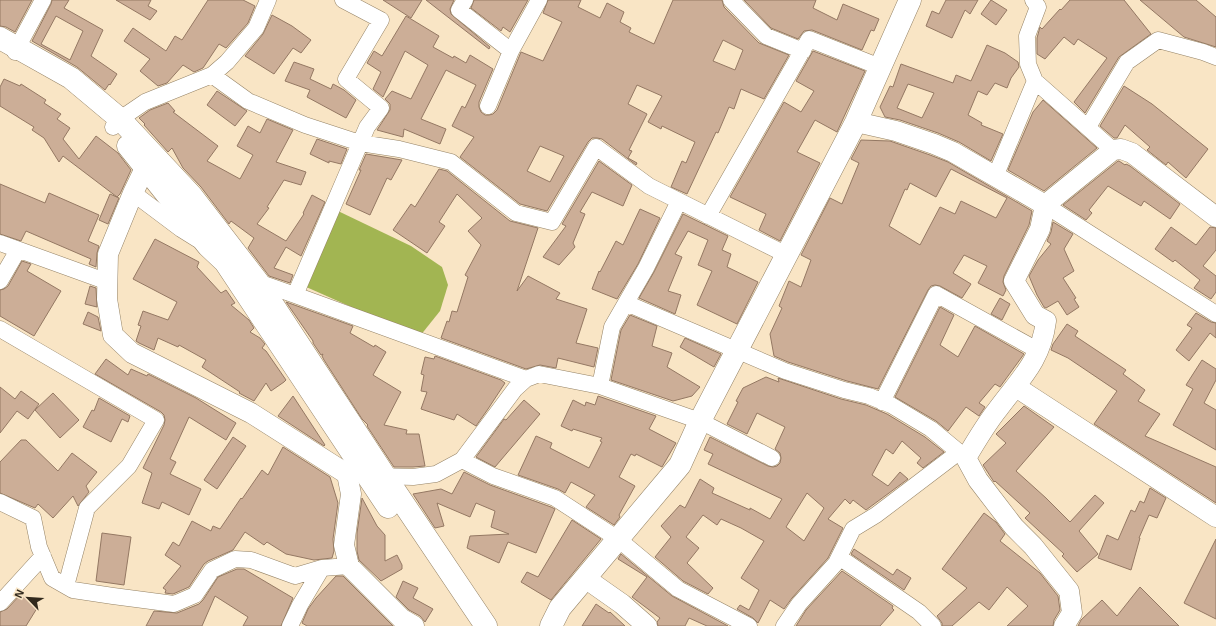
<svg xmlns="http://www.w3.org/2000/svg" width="1216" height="626" font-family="Arial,sans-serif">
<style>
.water{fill:#a2b552}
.building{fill:#ccae97;stroke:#947863;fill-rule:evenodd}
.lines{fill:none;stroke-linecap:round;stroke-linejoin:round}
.minor-casing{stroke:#958366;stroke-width:17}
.tertiary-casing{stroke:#958366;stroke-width:21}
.secondary-casing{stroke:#958366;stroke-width:23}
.minor{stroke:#fff;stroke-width:16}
.tertiary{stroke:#fff;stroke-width:20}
.secondary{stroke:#fff;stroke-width:22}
</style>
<rect width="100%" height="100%" fill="#f9e5c5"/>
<path class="water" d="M338,211L411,246L442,267L448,285L440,311L420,336L401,329L304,286Z"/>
<path class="building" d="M0,0H32L15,32L6,27L0,26Z
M52,0H69L64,8L103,30L91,56L117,74L110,85L109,84L105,90L77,67L32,41L51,4ZM56,16L83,31L70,60L41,44Z
M116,0H151L148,6L157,11L150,20Z
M208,0H243L255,6L248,23L226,48L219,44L203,68L194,72L183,65L167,83L158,86L140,71L150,59L124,41L133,28L166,51L175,36L182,40Z
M383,0H422L411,18Z
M426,0H454L450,9L451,14L490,47L489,49Z
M474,0H528L510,32L503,27L501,31L471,8Z
M548,0H581L578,7L600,18L607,3L624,12L620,22L631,28L629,32L654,44L673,0H722L724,7L759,43L789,55L764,99L741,89L734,109L729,107L718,133L716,132L687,194L671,187L682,161L686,163L695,142L662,126L661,129L648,122L662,96L637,85L628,104L647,114L629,150L632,151L628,158L637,163L636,165L602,139L597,138H592L588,142L547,211L520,204L460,157L474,137L452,126L462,106L465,108L476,85L446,70L421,119L446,129L440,144L404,129L403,137L377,130L390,110V104L385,99L392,91L411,99L428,65L405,51L383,97L373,89L381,72L367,63L374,51L382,56L406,16L439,36L433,47L453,58L454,56L466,63L470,55L493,69L479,102V107L481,112L485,115H489L493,114L497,110L521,52L543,61L562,22L543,13ZM723,40L743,50L735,70L713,61ZM540,146L564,156L550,182L527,171Z
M744,0H816L813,8L837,20L843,4L879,19L874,31L871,30L862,50L812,30L804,31L798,39L771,28Z
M946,0H978L970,14L965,10L952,38L926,26L932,11L939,14Z
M991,0L1007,10L996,25L981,14Z
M1070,0H1124L1151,34L1119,57L1085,113L1074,102L1107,58L1078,39L1074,45L1064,37L1045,59L1037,54V38L1040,27L1042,29L1060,9L1061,10Z
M1140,0H1196L1216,17V47L1184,37Z
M272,15L292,26L311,40L301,53L293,48L274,74L245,56L263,34Z
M987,45L1005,53L1018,62L1019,67L1011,78L1007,88L995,83L987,95L978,91L968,115L982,123L981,125L1003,134L991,161L959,142L938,133L900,120L885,117L880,107L890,86L893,87L901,64L953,83L956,75L971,81ZM908,84L934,93L922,118L897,108Z
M813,51L865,71L837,132L815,120L797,152L820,163L780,241L759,230L766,214L730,197L784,102L801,112L814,91L796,81Z
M294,62L314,69L310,79L331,89L333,84L344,90L356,100L346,118L307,97L310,90L285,81Z
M4,79L20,86L21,84L46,100L44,103L61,114L57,119L70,128L63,139L79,159L96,136L118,153L131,170L120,194L117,197L63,156L59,162L44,138L32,130L34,127L0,106V87Z
M1124,86L1152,104L1208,149L1186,178L1168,162L1166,165L1147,150L1150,147L1125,125L1117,138H1114L1100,126Z
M217,91L247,111L235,126L207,105Z
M1043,100L1097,148L1044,191L1008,170L1033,112Z
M168,103L175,111L173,112L218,146L207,161L240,179L253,155L237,146L248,126L260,133L267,119L293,130L276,162L306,172L301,185L284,180L267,207L269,208L257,224L286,241L304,214L303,213L312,195L325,202L301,256L286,247L274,268L293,275L290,283L269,276L248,248L254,238L231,221L229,224L201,187L183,168L172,148L168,152L144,125L145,124L139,118L150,110Z
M317,139L347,149L341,164L329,161V163L310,154Z
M861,140L890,141L930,155L948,162L1032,211L1029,225L1004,276L1003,282L1006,290L1003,296L978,283L987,266L964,255L953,273L971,284L962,298L940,286L935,285L931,286L928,290L878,389L847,381L788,362L774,356L770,334L782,308L779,306L789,281L801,287L811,260L801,255L830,198L842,204L859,163L851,159ZM951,169L1007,198L996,218L961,201L955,214L940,207L920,245L889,226L905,189L907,190L910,183L936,197Z
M366,154L402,160L391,180L387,178L370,215L346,204L361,170H359Z
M599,161L632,185L623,206L592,192L580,212L585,214L573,243L575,247L559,265L543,257L566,226L562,224Z
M1118,161H1119L1125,165L1126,164L1130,166L1180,204L1170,219L1144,201L1141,206L1108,186L1089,210L1092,213L1086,220L1063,205Z
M439,169L447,171L510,221L538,228L517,291L528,276L560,293L556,299L587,309L576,343L598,348L594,367L558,358L556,368L540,365L526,369L441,338L447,321L449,322L452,311L457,312L468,277L465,275L481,245L468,231L482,218L457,194L439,222L445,226L427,253L393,230L411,204L415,207Z
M0,184L45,203L49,193L99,215L88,241L99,246L97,253L96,267L89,264L91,259L26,231L21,241L0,234Z
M110,194L119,198L108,224L99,220Z
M640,209L660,218L638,264L617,299L592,289L599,271L600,272L616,241L623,245Z
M683,214L728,236L722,250L731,254L727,267L758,282L737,324L697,305L712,271L698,265L708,240L688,231L675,254L682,257L668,291L681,295L675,314L639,298L654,272Z
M1053,222L1073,234L1064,249L1074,271L1063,278L1076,298L1074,299L1079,307L1067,315L1058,301L1046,308L1044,307L1037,295L1029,276L1038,260L1051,244L1047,241L1051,232Z
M1171,227L1196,245L1210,227L1216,228V250L1203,266L1216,276V292L1211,299L1194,288L1200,280L1175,260L1173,262L1155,249Z
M155,239L199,262L197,267L221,293L226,290L235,303L231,305L249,320L254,328L250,332L260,338L265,344L262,348L266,351L286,380L284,382L271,391L266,383L254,401L239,393L240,392L202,367L206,360L179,345L178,347L158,338L154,350L139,343L136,341L141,326L138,325L143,311L168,320L177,302L133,279Z
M22,261L31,264L27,271L61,291L34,336L0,316V290L4,289L8,286Z
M90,286L96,288L97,307L85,304Z
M1000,298L1010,304L1002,320L991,314Z
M286,302L353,326L350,333L374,347L375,345L386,352L373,375L401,392L384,425L407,430L406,434H419L425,466L413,467H394L367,426L368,425L362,419L324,360L322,356L323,354L321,355L313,343V341Z
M940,307L954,315L940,345L958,357L975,326L1024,354L1000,387L995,384L979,403L985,407L979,416L966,407L948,431L936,421L895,397Z
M88,312L98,317L101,331L83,324Z
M1196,313L1211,322L1216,323V338L1210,333L1189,361L1176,350L1192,328L1187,325Z
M630,315L657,326L652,346L672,353L667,367L700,387L692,396L673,401L611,380L621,330Z
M1067,324L1078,331L1075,336L1126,370L1123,374L1145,390L1138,401L1160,414L1145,436L1216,467V503L1094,424L1117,391L1068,358L1051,350L1053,344Z
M685,338L721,354L714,367L680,347Z
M435,356L501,380L505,383L488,409L476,426L457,414L454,420L421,409L427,392L421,391L424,375L421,374L425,357L434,359Z
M106,359L128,375L131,369L147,376L148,374L196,398L236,423L226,440L189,417L170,459L176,462L170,474L201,489L189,515L162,502L159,509L142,503L152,473L143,468L164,425L165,420L164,415L161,412L95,374Z
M1202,360L1216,369V380L1204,403L1216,410V450L1173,425L1193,389L1186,385Z
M766,377L779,382L778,378L841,399L866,405L887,414L925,437L944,452L923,468L917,463L921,458L902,441L893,454L886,449L872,475L888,486L900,472L908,479L866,510L853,500L850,504L845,499L828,519L843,528L828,558L792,598L784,609L770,600L758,623L753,618L737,609L740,605L749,610L759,590L741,578L764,541L741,528L721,519L717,525L703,515L686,537L699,548L687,563L713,588L708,594L683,581L655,557L671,537L661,526L680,505L685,508L700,479L714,488L712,493L750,510V508L770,519L782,499L708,464L713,454L704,450L710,437L768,466L773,467L777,466L780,463L781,458L780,453L775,449L785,427L757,413L747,434L727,424L738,402L736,401L743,388ZM807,493L824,508L804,541L786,527Z
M0,387L15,399L21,391L39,404L28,419L17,411L0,433Z
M53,393L79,420L60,438L35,410Z
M293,396L325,445L324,446L278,416Z
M598,396L656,416L649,429L676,443L662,467L636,454L635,456L631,454L619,477L635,486L619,515L620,517L614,525L586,507L595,495L571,482L565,493L558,489L518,475L536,436L552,443L550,448L589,468L602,442L600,441L602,438L573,429L572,431L561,426L573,400L585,406L586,402L595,405Z
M99,398L130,416L128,422L122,419L111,442L83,427L92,410L94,411Z
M524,400L540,414L495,467L476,457L504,419L506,420Z
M1024,406L1054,427L1016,471L1046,498L1070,522L1095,495L1104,503L1079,531L1098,554L1077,572L1062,556L1064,554L1025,518L1030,513L995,481L994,482L983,465L1006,443L996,434Z
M233,437L246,446L217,489L204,480Z
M21,440H26L58,471L72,453L97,472L86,486L89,492L78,506L73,496L53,518L38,504L35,508L0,493V462Z
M283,447L330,477L338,503L333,539L334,551L332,558L314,560L286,554L267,542L264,545L245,532L233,550L208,561L204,564L189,587L173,594L165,593L166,590L163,588L181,566L165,555L173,542L179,546L192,521L211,531L213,526L220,529L241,498L242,499L262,470L268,475Z
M464,472L490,485L551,507L555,509L536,553L508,542L499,563L467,548L470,536L509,534L491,527L495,511L476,503L470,517L437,503L444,526L435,528L413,494L441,489L452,494Z
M1150,488L1166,498L1157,518L1149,515L1139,538H1140L1131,570L1098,558L1107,535L1118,540L1131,510L1135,512L1140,501L1144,503Z
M362,498L377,526L385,535V561L397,555L402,565V569L381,581L359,560L357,551V533Z
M984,513L996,522L1005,534L1000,541L1040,573L1058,596L1060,610L1054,620L1053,626H1007L1028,606L1007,587L989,610L979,602L952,626H942V623L937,616L967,588L942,569Z
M572,520L601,539L551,600L521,582L527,572L538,577Z
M102,533L131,537L124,585L96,581Z
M1216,539V619L1184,603Z
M854,549L893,575L897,569L911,578L904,590L851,554Z
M621,554L672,596L728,626H707L689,618L685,626H658L657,622L660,618L632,597L647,577L618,559Z
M237,569H244L293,598L281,626H243L248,617L215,596L202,626H146L154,611L177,613L199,604L203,600L218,577Z
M842,571L893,606L892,608L894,610L880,626H796L806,610Z
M336,576H343L393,626H307L302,623L308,609L316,598Z
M403,581L418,588L413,598L433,609L425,622L420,616L409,610L396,597Z
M1140,587L1179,626H1078L1081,620L1102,600L1117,616Z
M21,594L39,605L26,626H0V612L7,609Z
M596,604L609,613L610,612L625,626H582Z"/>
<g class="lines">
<defs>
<path id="minor" d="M465,0L459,10L511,51
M731,0L766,36L803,51
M15,52L43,0
M212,75L248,101L305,125L360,143L399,149L451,162L516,213L552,222L596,147L649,186L787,255
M1035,81L1113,150
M488,106L511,51L539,0
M113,127L120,119L145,102L212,75L227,62L256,28L268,0
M1088,127L1127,62L1158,40L1203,52L1216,57
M995,177L1035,81L1028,64L1027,36L1038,7L1033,0
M133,193L181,229L197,239
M1045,205L1216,314
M708,216L809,39L880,67
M0,243L108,282
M0,281L18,250
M255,283L258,282L295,295L526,379
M295,295L367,127L381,108L346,79L381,20L343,0
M626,303L785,371L844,390L869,396L891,405L931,429L966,458
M0,329L156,420L129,466L87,508L66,586
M600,386L612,327L646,268L679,201
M882,402L936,294L1039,351
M462,460L493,476L555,498L618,539L678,589L749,626
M378,476L413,477L436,474L462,460L515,389L526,379L539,374L600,386L700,421L772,458
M0,502L33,518L39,547L52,578L73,590L113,596L174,604L195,595L212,570L235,559L251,560L295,576L322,568L349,566
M839,557L853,529L876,515L959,452
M0,603L43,556
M290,626L300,605L322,568
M784,626L799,604L836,563L839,557L919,612L933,626"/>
<path id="tertiary" d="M856,122L896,131L934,144L953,152L1045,205
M155,157L145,168L133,193L108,254L107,299L113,335L132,353L251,413L347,474L351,494L344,545L349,566L402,619L414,626
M1045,205L1040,229L1014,281L1035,315L1046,321C1041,361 1020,379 998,409C986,424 976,441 966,458L978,480L1014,527L1033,546L1069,591L1072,613L1064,626
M1045,205L1113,150L1121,149L1132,153L1216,217
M1016,387L1216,517
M585,578L622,604L647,626"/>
<path id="secondary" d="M0,38L71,78L120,119L191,195L258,282L385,476L486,626
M128,146L208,246L225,262L388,507
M551,626L560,608L680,465L700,421L856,122L910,0"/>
</defs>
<use href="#minor" class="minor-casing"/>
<use href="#tertiary" class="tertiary-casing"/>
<use href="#secondary" class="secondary-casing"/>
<use href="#minor" class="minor"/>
<use href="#tertiary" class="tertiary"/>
<use href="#secondary" class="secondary"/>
</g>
<g transform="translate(28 598) rotate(295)" stroke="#f9e5c5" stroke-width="3" paint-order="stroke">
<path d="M0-3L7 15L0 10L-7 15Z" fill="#31291d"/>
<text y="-6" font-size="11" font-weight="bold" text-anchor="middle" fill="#31291d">N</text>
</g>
</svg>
